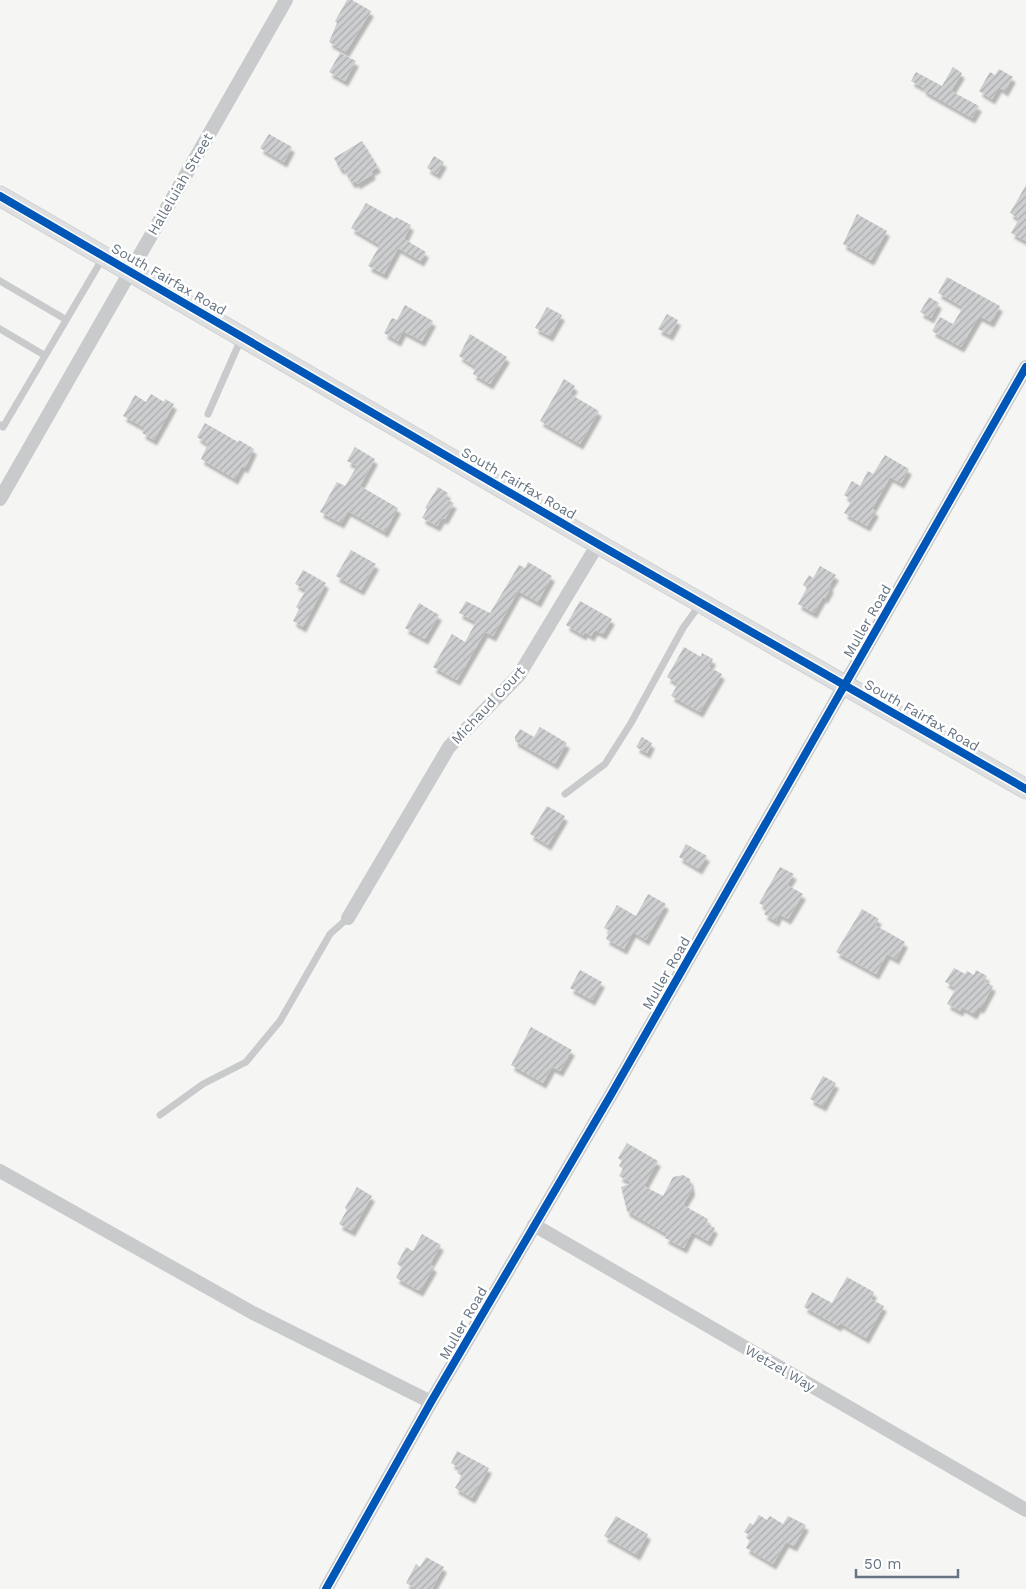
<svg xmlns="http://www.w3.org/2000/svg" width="1026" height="1589" font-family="'Work Sans',sans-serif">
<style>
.building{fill:url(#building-hatch);filter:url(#shadow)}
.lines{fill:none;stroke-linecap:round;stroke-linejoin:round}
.secondary-casing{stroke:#d1d1d2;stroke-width:21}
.lane{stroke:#c9cacb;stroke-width:7}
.street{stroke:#c9cacb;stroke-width:14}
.secondary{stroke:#dedfe0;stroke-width:19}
.cycleway-casing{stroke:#fff;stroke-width:11}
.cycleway{stroke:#0057b8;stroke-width:8}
.labels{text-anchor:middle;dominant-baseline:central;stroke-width:5;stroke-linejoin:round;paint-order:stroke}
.street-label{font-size:14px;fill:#677482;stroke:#fff}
</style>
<defs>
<pattern id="building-hatch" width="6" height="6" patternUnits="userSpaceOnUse" patternTransform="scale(1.25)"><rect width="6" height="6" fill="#cdcecf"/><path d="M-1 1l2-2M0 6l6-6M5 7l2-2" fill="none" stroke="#aaacad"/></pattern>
<filter id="shadow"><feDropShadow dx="3" dy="5.5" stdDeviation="1" flood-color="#0004"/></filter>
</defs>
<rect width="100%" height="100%" fill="#f5f5f4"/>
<path class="building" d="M347,0H352L371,11L346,52L329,42L337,23L335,21Z
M340,53L356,61L345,81L329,72Z
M953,67L962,73L951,91L979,106L972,118L928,93L923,90L924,88L911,81L916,72L942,86Z
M999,69L1013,77L1005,91L999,87L992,99L979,91L990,72L995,75Z
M269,134L292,147L284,162L260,148Z
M362,141L378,167L371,171L373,174L357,184L356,181L352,183L343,168L340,169L334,158Z
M434,156L444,162L437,174L427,168Z
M1026,185V241L1011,233L1019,219L1010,213Z
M366,203L395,219L396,217L411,225L404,239L426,252L421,261L398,248L384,274L368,266L380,245L351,228Z
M857,214L887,231L871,260L843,244Z
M947,277L1000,306L991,322L979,316L961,347L932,331L940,317L953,324L963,307L938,293Z
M929,297L939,303L931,318L920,312Z
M405,305L433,321L422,341L403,331L398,341L384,333L392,318L397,320Z
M547,307L562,315L550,336L535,328Z
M667,314L678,320L670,335L658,329Z
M470,334L507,357L490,384L473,374L476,367L459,356Z
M564,379L575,386L570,394L599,411L580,444L540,421Z
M151,394L164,402L165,399L174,404L154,440L142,433L145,428L123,416L135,395L146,402Z
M205,423L238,442L239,440L254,449L245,468L242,466L235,479L201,459L208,444L197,437Z
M355,447L375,459L360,486L398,508L385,532L348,511L341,523L320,512L337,482L345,486L357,466L347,461Z
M885,455L909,469L901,483L890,477L872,509L876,511L867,526L844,513L852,500L844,495L852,481L860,486L868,471L873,474Z
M438,487L448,493L445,499L454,503L445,519L442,518L437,526L422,518L427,509L425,508Z
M351,550L376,564L361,590L336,576Z
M528,562L552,576L538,602L518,591L493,636L485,632L457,680L433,667L452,634L465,642L476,622L459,613L466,601L490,613L519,565L525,568Z
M820,566L836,575L829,586L831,587L825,598L823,597L814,613L798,604L807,588L803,585L809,575L813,578Z
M303,570L326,583L303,627L293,621L299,609L296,607L306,590L295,584Z
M580,601L612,619L603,634L595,630L591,636L585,632L583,635L566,625Z
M419,603L439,615L425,639L405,628Z
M684,647L701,657L702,653L713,659L709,667L722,674L700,712L671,696L678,684L667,677Z
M540,727L567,743L555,764L515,741V737L520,729L534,737Z
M642,737L652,743L647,753L636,747Z
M547,806L565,816L548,845L530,834Z
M686,844L707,856L699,869L679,857Z
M780,867L794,874L787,885L803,894L788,919L779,914L776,921L764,914L767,908L759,903Z
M648,894L666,904L646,940L633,932L624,949L606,939L610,931L604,928L617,905L636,916Z
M862,909L879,919L875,925L905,942L896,959L887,954L876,974L836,952Z
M954,968L965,974L967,971L974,975L976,970L987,976L984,981L993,986L981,1008L978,1007L974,1014L962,1007L960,1011L947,1004L956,988L945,982Z
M580,970L602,982L592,1000L570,988Z
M531,1027L572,1050L560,1071L552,1067L543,1083L511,1065Z
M823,1076L836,1083L823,1106L810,1099Z
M627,1143L658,1161L644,1186L663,1196L673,1177L683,1175L690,1179L692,1190L683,1205L708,1219L706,1223L715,1228L708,1241L692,1232L684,1248L665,1238L667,1234L627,1211L621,1187L632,1183L619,1176L623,1169L619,1166L622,1161L618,1158Z
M357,1187L372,1196L352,1231L339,1224L347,1210L345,1208Z
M422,1234L441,1245L430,1264L434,1267L420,1291L396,1278L402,1267L397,1264L406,1247L413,1251Z
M847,1277L874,1292L871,1299L884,1306L866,1338L840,1323L838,1326L804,1307L812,1292L832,1303Z
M457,1451L489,1468L472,1498L455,1488L462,1476L457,1473L460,1468L451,1463Z
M759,1515L767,1520L770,1516L783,1524L788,1516L806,1525L794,1546L786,1542L773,1564L746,1548L750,1540L746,1538L748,1534L744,1532L750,1523L753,1525Z
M616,1516L648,1534L637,1555L604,1536Z
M426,1557L444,1567L432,1589H417L406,1583L416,1564L420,1567Z"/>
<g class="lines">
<defs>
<path id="secondary" d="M0,196L598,544L1026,789"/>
</defs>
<use href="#secondary" class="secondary-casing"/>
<path class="lane" d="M0,281L65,319
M0,329L44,355
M208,414L241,339
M0,425L3,427L104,256
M565,794L605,764L631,723L683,628L701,603
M160,1115L203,1084L246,1062L280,1021L330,934L348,918"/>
<path class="street" d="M0,499L286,0
M348,918L449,747L519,675L598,544
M0,1171L253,1313L431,1402
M534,1225L1026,1510
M326,1589L431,1402L612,1093L1026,367"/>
<use href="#secondary" class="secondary"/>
<defs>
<path id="cycleway" d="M0,196L598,544L1026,789
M326,1589L431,1402L612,1093L1026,367"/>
</defs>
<use href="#cycleway" class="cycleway-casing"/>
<use href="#cycleway" class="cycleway"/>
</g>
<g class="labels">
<g class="street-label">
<text transform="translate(180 184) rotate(-60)">Halleluiah Street</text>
<text transform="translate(169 279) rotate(30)">South Fairfax Road</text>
<text transform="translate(519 483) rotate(30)">South Fairfax Road</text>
<text transform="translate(867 621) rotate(-60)">Muller Road</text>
<text transform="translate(488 705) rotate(-47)">Michaud Court</text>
<text transform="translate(922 715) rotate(30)">South Fairfax Road</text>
<text transform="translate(666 973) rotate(-60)">Muller Road</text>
<text transform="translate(463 1323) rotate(-60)">Muller Road</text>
<text transform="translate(780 1368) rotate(30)">Wetzel Way</text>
</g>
</g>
<path d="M856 1569v8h102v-8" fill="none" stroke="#677482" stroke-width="2.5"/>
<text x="864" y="1569" font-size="15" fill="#677482" stroke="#ffffff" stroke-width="4" paint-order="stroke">50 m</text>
</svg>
